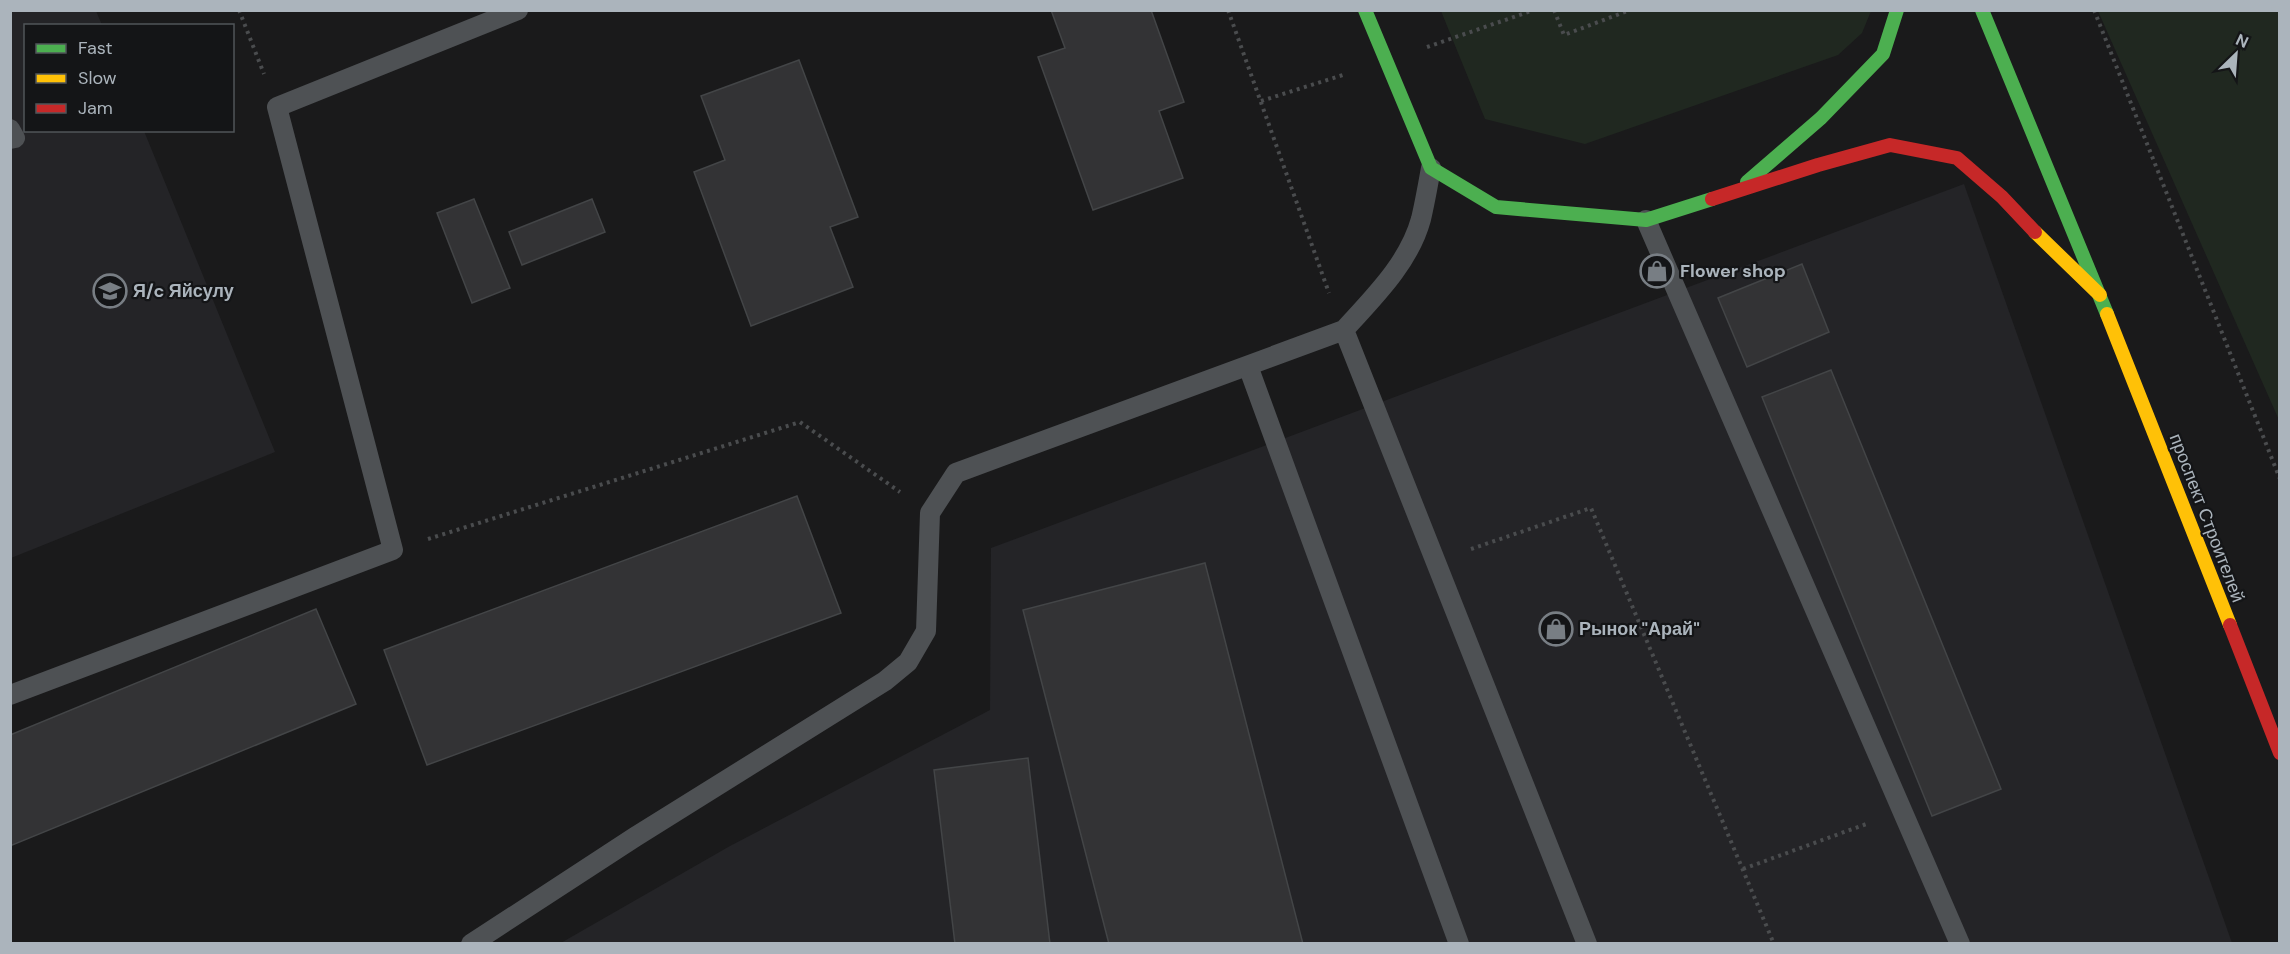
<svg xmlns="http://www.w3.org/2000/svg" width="2290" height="954" font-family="'DM Sans',sans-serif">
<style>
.built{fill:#242427}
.green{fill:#202820}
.building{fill:#333335;stroke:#434547;stroke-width:1.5}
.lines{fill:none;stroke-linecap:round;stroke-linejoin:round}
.path{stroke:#4a4c4e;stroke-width:4;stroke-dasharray:3 4.5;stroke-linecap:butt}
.lane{stroke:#4e5154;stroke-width:20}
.fast{stroke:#4caf50;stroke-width:14}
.slow{stroke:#ffc107;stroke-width:14}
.jam{stroke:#c62828;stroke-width:14}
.labels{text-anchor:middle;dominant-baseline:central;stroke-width:4.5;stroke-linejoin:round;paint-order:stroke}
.poi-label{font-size:18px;font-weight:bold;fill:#abb4bc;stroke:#141517;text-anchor:start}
.street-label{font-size:18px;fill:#abb4bc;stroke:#141517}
</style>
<rect width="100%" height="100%" fill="#1a1a1b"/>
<path class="built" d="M11,11H96L102,25L26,26V130L144,131L275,452L11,558Z
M1964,184L2232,943L559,944L730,846L990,710L991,548Z"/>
<path class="green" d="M1441,11H1871L1862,33L1838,55L1585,144L1485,119Z
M2098,11H2279V420Z"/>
<path class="building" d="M1051,10H1151L1184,102L1159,111L1183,178L1093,210L1038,57L1065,48Z
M799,60L858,217L830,227L853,287L751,326L694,172L725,160L701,96Z
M474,199L510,288L472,303L437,213Z
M592,199L605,232L522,265L509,232Z
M1802,264L1829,332L1747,367L1718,298Z
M1831,370L2001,789L1932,816L1762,397Z
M797,496L841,613L427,765L384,650Z
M1205,563L1303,944H1109L1023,610Z
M316,609L356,704L10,846V735Z
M1028,758L1050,944H955L934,770Z"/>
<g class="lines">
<path class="path" d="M239,10L264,74
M1228,10L1329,293
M1554,10L1564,35L1630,10
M2094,10L2280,479
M1427,47L1534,10
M1261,101L1346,74
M428,539L800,422L900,492
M1471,549L1591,508L1774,944
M1743,869L1869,823"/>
<path class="lane" d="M10,129L15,138L10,139
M1646,220L1960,944
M1344,330L1587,944
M1248,366L1459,944
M10,695L393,550L277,107L518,10
M471,944L635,837L885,681L908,662L926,631L930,513L956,473L1344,330C1374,297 1409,263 1421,219C1425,202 1428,185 1431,168"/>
<path class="fast" d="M1365,10L1431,168L1496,207L1646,220L1712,199
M1982,10L2107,314
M1747,182L1821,118L1883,54L1897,10"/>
<path class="slow" d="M2035,232L2100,295
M2107,314L2230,625"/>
<path class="jam" d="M1712,199L1818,165L1890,145L1957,158L2002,197L2035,232
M2230,625L2280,753"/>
</g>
<defs>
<symbol id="shop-ring" viewBox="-11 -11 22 22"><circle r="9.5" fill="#141517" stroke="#787e84" stroke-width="1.5"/><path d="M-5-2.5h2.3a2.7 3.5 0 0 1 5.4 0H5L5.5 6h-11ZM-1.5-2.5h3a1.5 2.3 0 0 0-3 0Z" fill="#787e84"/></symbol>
<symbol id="school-ring" viewBox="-11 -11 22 22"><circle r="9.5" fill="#141517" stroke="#787e84" stroke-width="1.5"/><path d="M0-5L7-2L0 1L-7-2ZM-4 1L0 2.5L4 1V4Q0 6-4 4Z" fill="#787e84"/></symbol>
</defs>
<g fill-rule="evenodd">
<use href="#shop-ring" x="1638" y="252" width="38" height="38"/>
<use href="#school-ring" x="91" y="272" width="38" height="38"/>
<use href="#shop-ring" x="1537" y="610" width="38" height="38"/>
</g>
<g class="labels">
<g class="poi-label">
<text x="1680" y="271">Flower shop</text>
<text x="133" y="291">Я/c Яйсулу</text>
<text x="1579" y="629">Рынок "Арай"</text>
</g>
<g class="street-label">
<text transform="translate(2207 518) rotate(69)">проспект Строителей</text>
</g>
</g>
<rect width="2290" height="954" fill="none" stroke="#abb4bc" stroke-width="24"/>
<rect x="24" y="24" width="210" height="108" fill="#141517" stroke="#505559" stroke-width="1.5"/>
<rect x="36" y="44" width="30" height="9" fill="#4caf50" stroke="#505559" stroke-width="1.5"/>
<text x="78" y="54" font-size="18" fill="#abb4bc">Fast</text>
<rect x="36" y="74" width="30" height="9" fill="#ffc107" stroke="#505559" stroke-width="1.5"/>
<text x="78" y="84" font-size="18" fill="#abb4bc">Slow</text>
<rect x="36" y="104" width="30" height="9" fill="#c62828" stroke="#505559" stroke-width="1.5"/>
<text x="78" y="114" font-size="18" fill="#abb4bc">Jam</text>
<g transform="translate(2236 54) rotate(25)" stroke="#141517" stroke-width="4.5" paint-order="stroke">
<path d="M0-4.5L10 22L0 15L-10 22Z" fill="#abb4bc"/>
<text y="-9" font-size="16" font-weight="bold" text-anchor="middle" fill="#abb4bc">N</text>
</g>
</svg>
